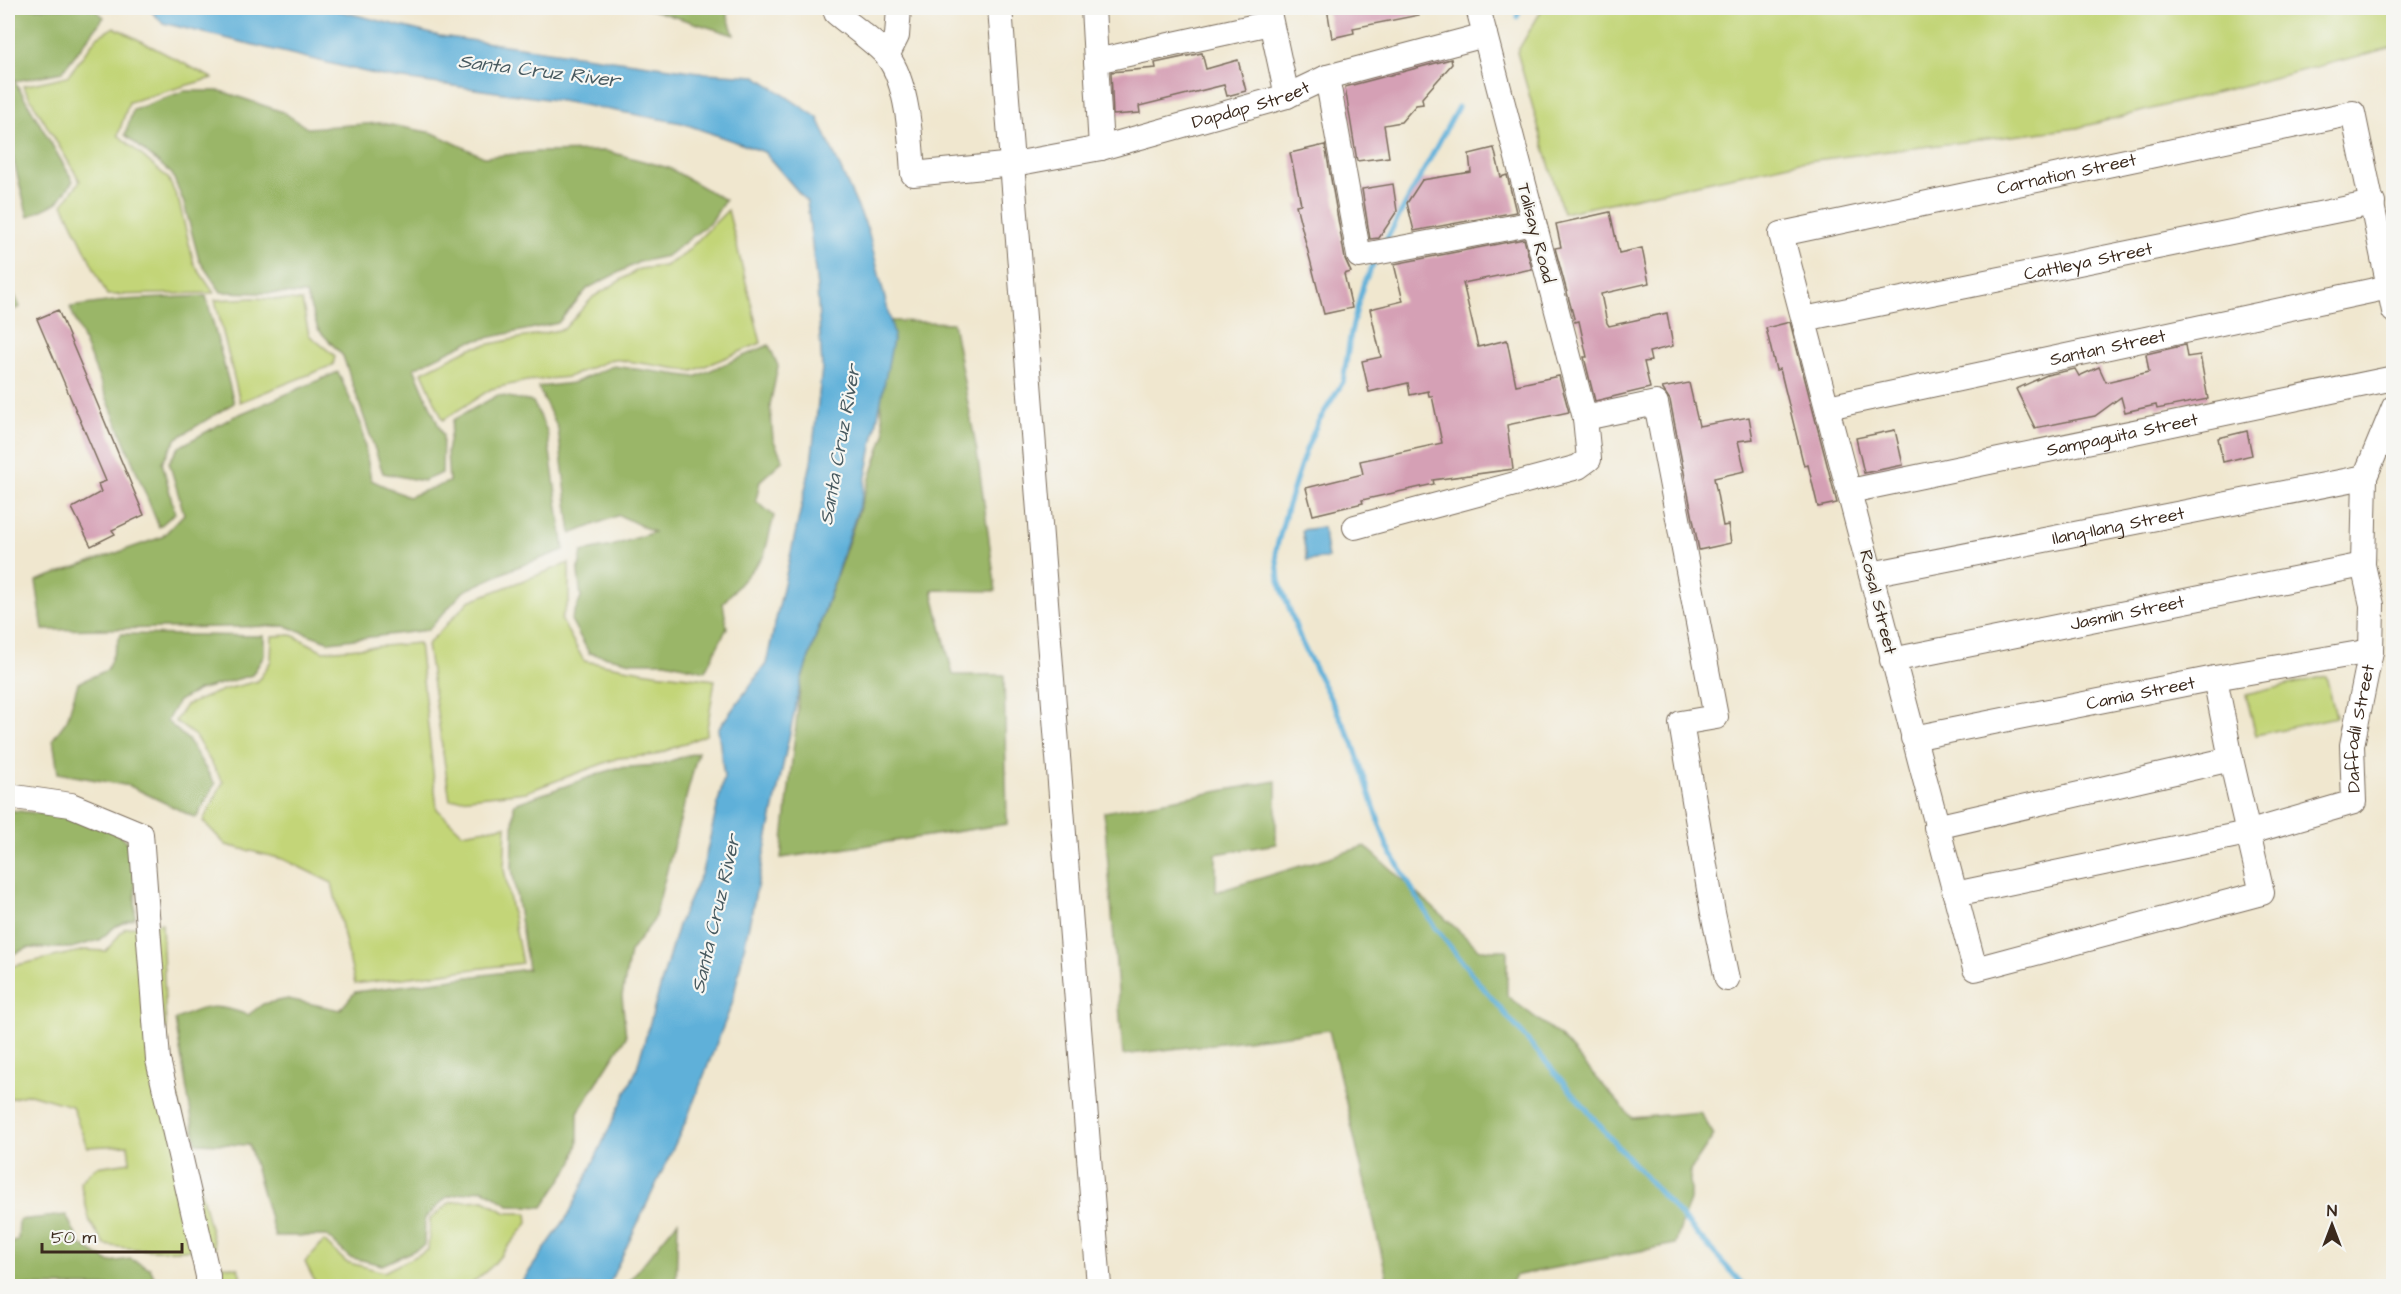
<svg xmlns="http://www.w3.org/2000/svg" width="2401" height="1294" font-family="'Architects Daughter',sans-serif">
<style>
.green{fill:#c3d578;stroke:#7f804b;stroke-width:1.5}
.forest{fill:#9ab668;stroke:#6a7043;stroke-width:1.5}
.water{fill:#5eb0d9;stroke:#4c6d7c;stroke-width:1.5}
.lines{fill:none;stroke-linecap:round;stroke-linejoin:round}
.stream{stroke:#5eb0d9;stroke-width:5}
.building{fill:#d5a0b5}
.minor-casing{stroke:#7a6c5c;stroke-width:26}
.minor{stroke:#fff;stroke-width:24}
.labels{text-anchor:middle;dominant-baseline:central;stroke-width:4.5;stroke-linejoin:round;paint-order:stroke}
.street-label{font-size:18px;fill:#3b2a1e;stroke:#f6f6f2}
.water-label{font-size:20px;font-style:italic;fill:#47595f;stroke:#f6f6f2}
</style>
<rect width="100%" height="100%" fill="#f6f6f2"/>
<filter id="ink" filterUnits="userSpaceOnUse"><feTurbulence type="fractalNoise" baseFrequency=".0167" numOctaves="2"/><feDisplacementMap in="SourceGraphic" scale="12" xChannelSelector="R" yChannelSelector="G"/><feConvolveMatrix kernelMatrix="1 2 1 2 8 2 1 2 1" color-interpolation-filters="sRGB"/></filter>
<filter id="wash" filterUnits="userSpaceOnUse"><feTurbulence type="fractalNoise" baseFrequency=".008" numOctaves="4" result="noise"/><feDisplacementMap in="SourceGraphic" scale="24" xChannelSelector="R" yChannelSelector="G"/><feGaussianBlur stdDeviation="1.35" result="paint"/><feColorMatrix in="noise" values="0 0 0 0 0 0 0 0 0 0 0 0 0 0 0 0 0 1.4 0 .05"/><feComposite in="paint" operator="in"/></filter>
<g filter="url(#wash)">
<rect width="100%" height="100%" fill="#f0e7cf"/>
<path class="green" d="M1543,8H2393L2394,47L2077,128L1799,162L1563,213L1517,52Z
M114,27L212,78L129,102L118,135L168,178L179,202L194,264L214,293L107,295L63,204L80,181L23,86L68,76L97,37Z
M728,210L761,343L693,371L613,359L568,377L526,381L491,389L443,420L422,372L471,348L564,329L593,297L639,269L665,266L682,256Z
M254,298L302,301L309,335L335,356L333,365L240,402L215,300Z
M569,563V600L561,619L584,661L654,673L715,680L706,735L655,755L618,758L526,792L450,800L427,645L469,601Z
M292,635L323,651L419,643L437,809L462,833L506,826L504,869L522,963L355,984L332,883L283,859L226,845L203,821L223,782L195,736L175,721L186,705L223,690L258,681L271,661L272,636Z
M2326,676L2336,717L2256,735L2246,695Z
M162,923L167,1055L215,1248C178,1252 142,1251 105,1245L90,1222L80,1182L96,1167L130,1162L128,1145L87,1147L72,1106L30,1094L8,1099V967L85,950L106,951L125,928Z
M484,1200L506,1213H527L528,1223L492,1266L469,1286H308L316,1284L305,1262L324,1241L346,1262L384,1272L428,1250L430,1219L451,1202Z
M219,1265L238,1268L244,1286H220Z"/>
<path class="forest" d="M8,8H93L104,17L62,72L16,81L8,67Z
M646,8H725L734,35Z
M8,72L20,90L73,181L58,202L28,217L8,139Z
M184,91H221L283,112L307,128L380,123L433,133L484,157L538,152L606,151L669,168L725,200L711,222L667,256L639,262L588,288L558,323L468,342L414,368L443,436L442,473L423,481L383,473L343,356L318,329L306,294L221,292L199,260L184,203L172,174L125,135L133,110Z
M8,281L20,307L8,312Z
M206,296L234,403L177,438L162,462L175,513L159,527L70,307L121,300Z
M868,320L953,323L977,452L996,591L932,590L953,675H1004L1007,824L781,858L801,681L885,434Z
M769,345L778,366L770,405L773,439L783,460L760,481L756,501L774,516L764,556L723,603L727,628L705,671L666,662H632L589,653L571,620L581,598L578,572L582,552L612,546L654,532L619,515L571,534L558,429L538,387L573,383L613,366L695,377Z
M338,372L361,424L371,480L408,497L449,482L447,452L453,420L498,395L533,402L547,431L564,550L512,569L464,591L428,630L330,642L286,626L43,630L36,581L162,537L184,514L169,462L179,447L233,417Z
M121,634L264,636V656L252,675L199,690L178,701L167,721L188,740L215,784L196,818L130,786L58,773L53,739L67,720L78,683L107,670Z
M698,752L654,920L630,952L622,996L626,1037L578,1112V1143L573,1162L543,1207L509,1205L483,1189L447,1197L425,1218L424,1246L382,1265L349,1257L327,1236H275L249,1145L196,1143L175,1020C205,1005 216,1003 248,1015L263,1004L288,999L340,1010L355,992L528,969L512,868L514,804L616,768L658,765Z
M1276,781V844L1216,854V892L1365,846L1480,950H1507V996L1560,1036L1632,1118L1700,1112L1714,1135L1690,1171V1200L1675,1244L1514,1276L1512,1286H1389L1329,1030L1123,1055L1104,812Z
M8,810C38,814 113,815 129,845C138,862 135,898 135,918L116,926L99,940L71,948H28L8,956Z
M66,1215L81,1245L109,1262L130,1259L150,1268L158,1286H8V1245L18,1240L19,1220Z
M678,1221L676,1286H625Z"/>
<path class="water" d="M148,8H328L440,36L706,73L756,76L818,118L868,230L894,335L862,497L801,681L732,1004L686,1121L608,1286H519L569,1214L636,1071L678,925L702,872L724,777L718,729L766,664L811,463L822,368L817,288L807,202L764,152L682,123L561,101L382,76L163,23Z
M1323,527L1328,558L1307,561L1302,530Z"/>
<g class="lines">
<path class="stream" d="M1517,17L1520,8
M1384,244L1458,107
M1375,261L1363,285L1351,332L1343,382L1318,422L1305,452L1287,508L1276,550L1279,581L1302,643L1353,743L1387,846L1433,925L1480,984L1613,1141L1744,1286"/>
</g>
<g id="blocks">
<path class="building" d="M1327,8H1418L1419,15L1353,28L1354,33L1332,38Z
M1202,53L1206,69L1238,60L1246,91L1227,96L1224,85L1139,106L1140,113L1113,115L1111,72L1156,68L1155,63Z
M1451,59L1452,64L1422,98L1423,104L1416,105L1401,122L1384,125L1389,157L1357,161L1345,87Z
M1325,145L1345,259L1351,272L1344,274L1352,308L1324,314L1296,205L1301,204L1290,153Z
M1494,148L1501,177L1507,175L1516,212L1414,231L1407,203L1422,180L1471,172L1469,154Z
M1393,184L1397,211L1379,238L1370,239L1362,189Z
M1610,212L1619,253L1642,248L1649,283L1601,294L1607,323L1609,326L1667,313L1673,346L1649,352L1651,361L1644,362L1650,388L1595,401L1584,357H1587L1579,321L1575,322L1555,248L1561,247L1556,224Z
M1524,239L1532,269L1463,283L1478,347L1507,340L1516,385L1559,376L1569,412L1507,425L1513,469L1433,480L1434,484L1362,500L1363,503L1313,515L1306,488L1363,474L1360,461L1442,443L1432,396H1429L1428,391L1410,395L1408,383L1369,392L1362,361L1381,357L1370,309L1403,301L1394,264Z
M58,310L144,515L112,530L115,534L91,546L72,508L101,492L98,484L106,481L37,319Z
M1790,322L1837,503L1818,507L1808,465L1804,466L1780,369L1776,370L1766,328Z
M2185,345L2187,357L2200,355L2208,399L2157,409L2156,405L2125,412L2121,397L2095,416L2035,428L2016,389L2047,375L2075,369L2079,376L2099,367L2106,382L2149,372L2146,354Z
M1689,383L1699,426L1749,417L1753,439L1738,441L1745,471L1714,478L1723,526L1728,525L1731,543L1699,550L1670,400L1662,388Z
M1895,430L1903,465L1864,473L1856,438Z
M2247,431L2252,455L2223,462L2218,438Z"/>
</g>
</g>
<g filter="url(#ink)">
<use href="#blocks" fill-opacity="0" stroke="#7a6c5c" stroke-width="1.5"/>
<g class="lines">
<defs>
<g id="minor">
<path id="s1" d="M835,8L836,13C850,25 876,43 887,56C908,82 911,141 913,174L1014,164L1101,148L1287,96L1327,77L1485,35"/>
<path d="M1000,8L1099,1286"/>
<path d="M1093,8L1101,148"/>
<path d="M1268,8L1287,96"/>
<path d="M887,56L897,36L899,8"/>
<path d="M1096,61L1270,23"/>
<path d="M1327,77L1359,256L1534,223"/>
<path id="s2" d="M1804,319L2373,203"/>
<path id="s3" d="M1828,407L2389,287"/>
<path d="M1585,418L1656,403L1716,717L1681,723L1713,913L1727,979"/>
<path id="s4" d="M1850,491L2394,378"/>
<path d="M1355,527L1578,467L1589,459L1585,418L1478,8"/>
<path id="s5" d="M1871,574L2365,477"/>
<path id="s6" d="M1892,660L2363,565"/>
<path id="s7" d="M2215,678L2231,759L2262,893L1975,969L1781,234L2353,113L2394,311"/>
<path id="s8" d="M1913,738L2215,678L2371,651"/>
<path d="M8,796L71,805L141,834L158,1060L208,1276V1286"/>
<path d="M1936,827L2231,759"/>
<path id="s9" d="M1955,894L2247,833L2354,802L2352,745L2371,651L2372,605L2363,565L2365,477L2394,407"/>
</g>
</defs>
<use href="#minor" class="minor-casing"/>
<use href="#minor" class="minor"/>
</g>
</g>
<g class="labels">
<g class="street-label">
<text stroke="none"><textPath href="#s1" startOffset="540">Dapdap Street</textPath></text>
<text stroke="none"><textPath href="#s7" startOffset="1569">Carnation Street</textPath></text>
<text transform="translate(1536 233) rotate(75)">Talisay Road</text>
<text stroke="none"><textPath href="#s2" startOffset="290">Cattleya Street</textPath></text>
<text stroke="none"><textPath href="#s3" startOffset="286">Santan Street</textPath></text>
<text stroke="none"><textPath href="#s4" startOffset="278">Sampaguita Street</textPath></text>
<text stroke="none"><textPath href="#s5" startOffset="252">Ilang-Ilang Street</textPath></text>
<text transform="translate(1878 602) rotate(76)">Rosal Street</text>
<text stroke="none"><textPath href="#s6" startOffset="240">Jasmin Street</textPath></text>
<text stroke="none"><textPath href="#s8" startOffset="232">Camia Street</textPath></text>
<text stroke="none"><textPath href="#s9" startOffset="484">Daffodil Street</textPath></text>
</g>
<g class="water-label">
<text transform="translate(539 71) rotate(7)">Santa Cruz River</text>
<text transform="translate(840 445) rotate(-80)">Santa Cruz River</text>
<text transform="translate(716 914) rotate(-77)">Santa Cruz River</text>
</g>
</g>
<rect width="2401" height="1294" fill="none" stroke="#f6f6f2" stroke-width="30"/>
<g transform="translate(2332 1225)" stroke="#f6f6f2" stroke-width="4.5" paint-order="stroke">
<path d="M0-4.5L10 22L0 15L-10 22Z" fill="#3b2a1e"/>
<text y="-9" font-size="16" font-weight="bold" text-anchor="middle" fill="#3b2a1e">N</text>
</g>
<path d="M42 1243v9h140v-9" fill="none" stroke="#3b2a1e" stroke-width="3"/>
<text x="51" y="1243" font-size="18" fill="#3b2a1e" stroke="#f6f6f2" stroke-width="4.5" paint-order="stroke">50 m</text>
</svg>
